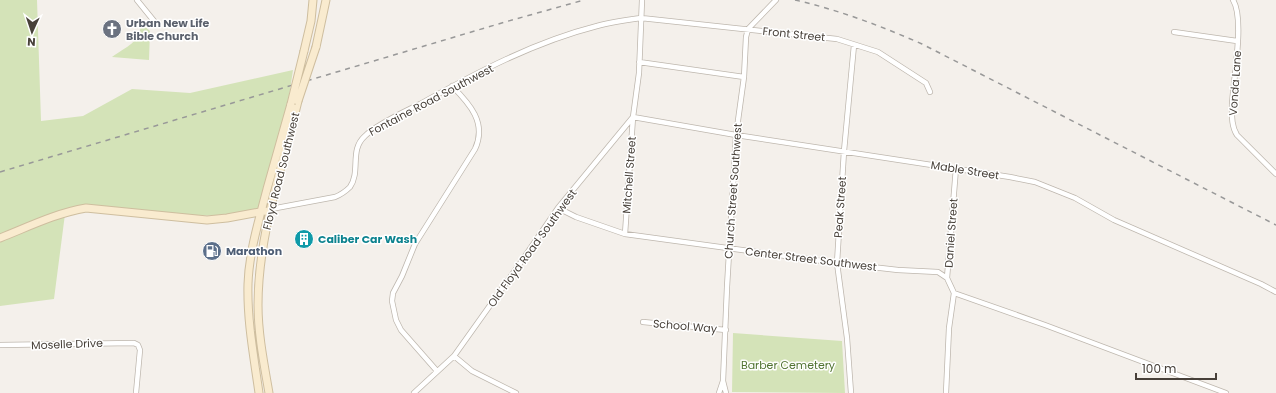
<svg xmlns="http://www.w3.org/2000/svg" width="1276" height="393" font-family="Poppins,sans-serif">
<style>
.green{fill:#d4e3b8}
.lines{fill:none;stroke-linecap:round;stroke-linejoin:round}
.minor-casing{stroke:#beb7ae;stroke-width:6}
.secondary-casing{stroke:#cebe9f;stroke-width:9}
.minor{stroke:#fff;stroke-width:4.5}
.secondary{stroke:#f9ebcf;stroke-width:7}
.rail{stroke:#989898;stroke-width:1.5;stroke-dasharray:5 5;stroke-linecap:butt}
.secondary-bridge-casing{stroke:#cebe9f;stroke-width:9;stroke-linecap:butt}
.secondary-bridge{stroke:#f9ebcf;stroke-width:7}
.labels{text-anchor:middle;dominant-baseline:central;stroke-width:3;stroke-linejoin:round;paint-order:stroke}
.worship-label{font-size:11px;font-weight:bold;fill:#5b616d;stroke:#fff;text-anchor:start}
.street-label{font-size:11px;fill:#474039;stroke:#fff}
.culture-label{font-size:11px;font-weight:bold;fill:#0d838f;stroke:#fff;text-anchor:start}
.service-label{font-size:11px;font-weight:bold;fill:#4e5e75;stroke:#fff;text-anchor:start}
.park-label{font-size:11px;fill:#517432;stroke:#fff}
</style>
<rect width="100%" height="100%" fill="#f4f0eb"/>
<path class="green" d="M0,0H37L41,121L83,116L132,89L190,93L293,70L288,103L262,210L241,216L153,215L104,209L65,214L54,299L0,306Z
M141,23L150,31L149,60L112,57C127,46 140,43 141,23Z
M733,333L842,341L845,393L732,392Z"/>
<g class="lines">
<defs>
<path id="minor" d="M137,0L154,21
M1233,0C1245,19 1233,80 1232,105C1232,114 1231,126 1237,135L1276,174
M1174,32L1237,41
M639,62L744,77
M558,208L576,217L625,234L837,263L898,270L938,272L947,278
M271,209L335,197C340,195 346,191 350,187C361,171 349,150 365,136C377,124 404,112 420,104C476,73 534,42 597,26C611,22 626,20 641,18L837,39L878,52L926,83L930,92
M625,234L633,117L736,135L1010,177L1035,182L1075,198L1114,220L1261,284L1276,292
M954,293L1045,325L1226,393
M643,322L726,330
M0,345L134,343L138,345L140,350L136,393
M454,356L472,371L516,393
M437,371L401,330L396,320L392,301L393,293L402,276L415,244L475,149C487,123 470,104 452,86
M723,381L726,393
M414,393L454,356L521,262L558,208L633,117L639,73L642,0
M719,393L723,381L727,287L736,135L744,77L746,37L748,29L776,0
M851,393L847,338L837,263L844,151L854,45
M946,393L949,328L954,293L947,278L956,168"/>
<path id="secondary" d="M316,47L326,0
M304,51L311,21L313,0
M0,238C28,227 56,213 86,208L207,220L227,218L265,211
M259,393C254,357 247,321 248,284C249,252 259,220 267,189C275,161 283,132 291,104
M269,393C264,364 258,334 258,305C258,236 282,168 298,101"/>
</defs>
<use href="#minor" class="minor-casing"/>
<use href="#secondary" class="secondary-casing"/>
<use href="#minor" class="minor"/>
<use href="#secondary" class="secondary"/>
<path class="rail" d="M795,0C839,10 881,26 922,44L1276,225
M0,172L505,22L584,0"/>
<defs>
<path id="secondary-bridge" d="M298,101L316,47
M291,104L304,51"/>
</defs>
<use href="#secondary-bridge" class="secondary-bridge-casing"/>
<use href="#secondary-bridge" class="secondary-bridge"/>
</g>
<defs>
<symbol id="church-disc" viewBox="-11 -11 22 22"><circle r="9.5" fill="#6b7280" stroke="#fff"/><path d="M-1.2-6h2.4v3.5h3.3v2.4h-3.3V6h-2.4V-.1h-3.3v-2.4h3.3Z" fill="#fff"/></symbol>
<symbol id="building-disc" viewBox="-11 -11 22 22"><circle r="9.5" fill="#0f9aa8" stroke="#fff"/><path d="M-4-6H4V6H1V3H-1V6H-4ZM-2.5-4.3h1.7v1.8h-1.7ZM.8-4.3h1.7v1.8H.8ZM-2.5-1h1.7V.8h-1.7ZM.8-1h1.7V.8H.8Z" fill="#fff"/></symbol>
<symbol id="fuel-disc" viewBox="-11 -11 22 22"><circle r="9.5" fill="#5c6f8a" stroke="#fff"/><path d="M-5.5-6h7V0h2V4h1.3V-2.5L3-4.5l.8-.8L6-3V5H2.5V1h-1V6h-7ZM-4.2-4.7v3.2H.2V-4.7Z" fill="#fff"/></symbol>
</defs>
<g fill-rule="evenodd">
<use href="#church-disc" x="101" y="18" width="22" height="22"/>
<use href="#building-disc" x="293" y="228" width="22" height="22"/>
<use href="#fuel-disc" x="201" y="240" width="22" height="22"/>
</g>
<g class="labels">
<g class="worship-label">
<text x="126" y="23">Urban New Life<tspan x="126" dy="13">Bible Church</tspan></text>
</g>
<g class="street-label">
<text transform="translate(794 34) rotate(6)">Front Street</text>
<text transform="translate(1235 83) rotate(-86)">Vonda Lane</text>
<text transform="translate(431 100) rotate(-28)">Fontaine Road Southwest</text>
<text transform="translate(965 170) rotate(9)">Mable Street</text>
<text transform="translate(281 171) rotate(-76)">Floyd Road Southwest</text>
<text transform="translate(629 175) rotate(-86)">Mitchell Street</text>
<text transform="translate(733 191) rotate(-86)">Church Street Southwest</text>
<text transform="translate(840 207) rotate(-86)">Peak Street</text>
<text transform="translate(951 233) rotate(-86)">Daniel Street</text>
<text transform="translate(532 248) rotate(-54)">Old Floyd Road Southwest</text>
<text transform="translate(811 259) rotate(7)">Center Street Southwest</text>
<text transform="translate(685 326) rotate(5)">School Way</text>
<text transform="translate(67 344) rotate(-2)">Moselle Drive</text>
</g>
<g class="culture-label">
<text x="318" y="239">Caliber Car Wash</text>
</g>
<g class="service-label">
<text x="226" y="251">Marathon</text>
</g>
<g class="park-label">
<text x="788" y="365">Barber Cemetery</text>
</g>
</g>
<g transform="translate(32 32) rotate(183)" stroke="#ffffff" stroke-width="3" paint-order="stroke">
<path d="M0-3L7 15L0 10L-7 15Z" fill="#474039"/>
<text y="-6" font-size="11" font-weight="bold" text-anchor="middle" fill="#474039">N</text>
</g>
<path d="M1136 373v6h80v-6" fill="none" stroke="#474039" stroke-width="2"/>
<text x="1142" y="373" font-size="12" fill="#474039" stroke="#ffffff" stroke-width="3" paint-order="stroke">100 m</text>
</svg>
